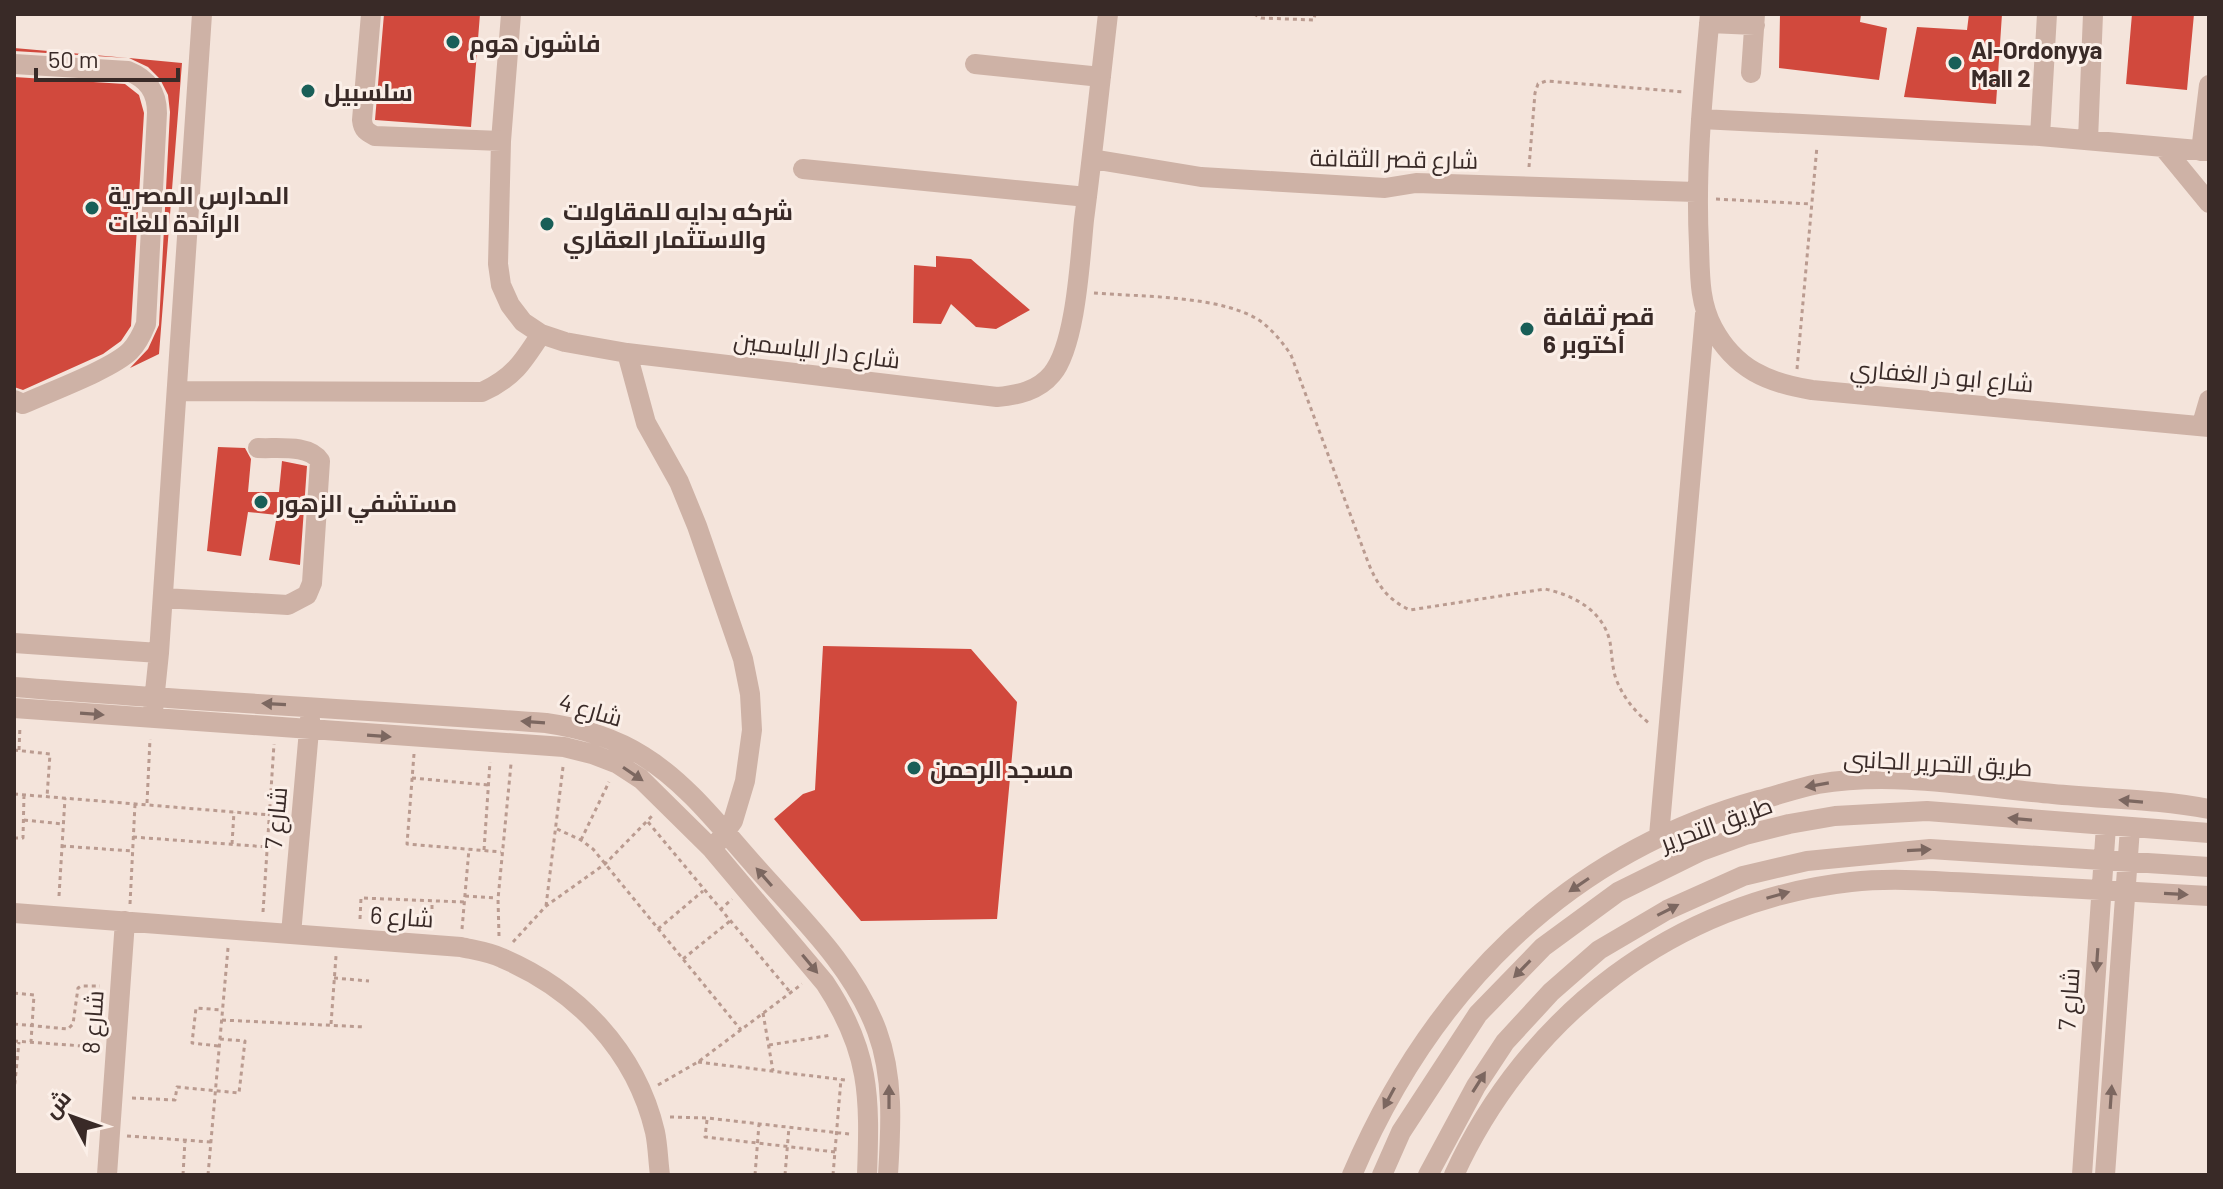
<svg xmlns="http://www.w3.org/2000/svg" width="2223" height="1189" font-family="Barlow,Cairo,sans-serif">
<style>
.building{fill:#d1493d}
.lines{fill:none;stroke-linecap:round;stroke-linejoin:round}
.path{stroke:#ba9b90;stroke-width:3;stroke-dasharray:4 4;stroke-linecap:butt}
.minor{stroke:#ceb2a6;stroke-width:20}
.oneway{fill:#7c6760}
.poi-dot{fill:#195f58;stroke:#fbefe8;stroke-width:3}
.labels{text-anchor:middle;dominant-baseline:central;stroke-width:6;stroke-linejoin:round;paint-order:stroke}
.poi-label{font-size:24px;font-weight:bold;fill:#392a27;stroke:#fbefe8;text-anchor:start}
.street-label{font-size:24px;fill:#392a27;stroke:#fbefe8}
</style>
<rect width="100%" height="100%" fill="#f4e4db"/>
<path class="building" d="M384,14H480L471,127L375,120Z
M1780,14H1861L1860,22L1887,28L1879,80L1779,68Z
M1969,14H2002L1996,104L1904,97L1917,27L1967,30Z
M2132,14H2194L2187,90L2126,84Z
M14,48L128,58L14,51Z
M129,58L182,63L159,354L130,368L148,349L159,325L170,112L168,95L160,79L148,67Z
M14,77L125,84L139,95L144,113L131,326L121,341L103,354L23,390L14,387Z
M936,256L971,259L1030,310L996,329L976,327L951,304L941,324L913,323L914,265L936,267Z
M218,447L245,448L251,459L248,492H279L282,461L307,466L300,565L269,560L277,515L248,512L241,556L207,551Z
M823,646L971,649L1017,702L997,919L861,921L774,819L803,794L815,790Z"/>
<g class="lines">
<path class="path" d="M1254,14L1261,18L1314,20L1315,14
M1529,167L1535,93L1538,84L1546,81L1685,92
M1716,199L1811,204
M1094,293C1141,297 1226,295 1263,323C1274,332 1283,343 1291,355L1368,562C1377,585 1388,600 1410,610L1545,589C1573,595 1603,610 1610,642C1612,654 1612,667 1616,679C1623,697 1635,712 1650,724
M1797,369L1817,146
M14,750L50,754L47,797
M19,750L20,726
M414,754L407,844L501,852
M412,778L488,785
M14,794L270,815
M147,803L150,739
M24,820L63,824
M648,822L790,992
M557,829L581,840L593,849L741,1030
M133,837L268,847
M14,838H23L24,794
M581,840L609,782
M232,844L234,812
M62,846L132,851
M484,850L490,762
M59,896L65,798
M465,896L497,898
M130,904L135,804
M546,906L563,767
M720,910L732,899
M263,912L274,744
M360,919L361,898L464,902
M432,925V901
M462,929L469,849
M658,929L703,891
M499,936L498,899L511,764
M513,942L546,906L605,864L652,816
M683,959L730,921
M334,978L369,981
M14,993L34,995L31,1042
M763,1013L773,1071
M222,1020L365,1027
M14,1024L68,1029L73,1024L78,988L81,986H100
M331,1024L336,956
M14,1041L96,1047
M769,1045L832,1035
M218,1046L192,1043L196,1008L222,1010
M698,1062L845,1080
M658,1085L698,1062L802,984
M14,1092L19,1042
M132,1098L175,1100L177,1087L239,1093L245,1041L220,1039
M670,1117L707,1118L849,1134
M707,1120L705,1137L835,1152
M127,1136L211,1142
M183,1175L185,1140
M208,1175L228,948
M755,1175L759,1124
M785,1175L789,1127
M833,1175L841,1079"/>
<path class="minor" d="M371,14L362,120C363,130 367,132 375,136L501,141
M511,14L501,141L498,264L501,285L510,305L523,322L541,334L565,342L627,353L997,397C1018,395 1038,391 1052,374C1076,345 1080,259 1084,220C1093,152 1100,83 1108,14
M1710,14C1703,91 1695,168 1699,245C1700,274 1699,302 1713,328C1735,369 1768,383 1812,390L2209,427
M1709,23L1755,25
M14,64L128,71C148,79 157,92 157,113L146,324C142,334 138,343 130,351C112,369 49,392 23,404L14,400
M975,64L1101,77
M1751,73L1755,14
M1701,119L2040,136L2209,151
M2040,136L2047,14
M2088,140L2093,14
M2163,147L2209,203
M2201,151L2209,85
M1092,159L1201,177L1385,188L1416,183L1696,192
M803,169L1087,197
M627,353L646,423L679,482L697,526L743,659L750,694L752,730L745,781L733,821L718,842
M177,391L482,392C513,378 523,362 541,334
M2202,424L2209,400
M163,598L288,605L307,595L312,583L320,461C309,444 277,449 258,448
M14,643L159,653
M14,687C191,701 369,710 546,723C581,728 613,737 643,756C687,783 721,828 755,866C800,917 853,966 877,1031C894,1077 891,1127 888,1175
M14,708L564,747L592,754L618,764L641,779L712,849L825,983C870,1051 870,1096 867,1175
M153,711L159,653L202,14
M1659,836L1705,314
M14,913L461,947C474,950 489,952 502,958C577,990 636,1051 655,1132C658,1146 658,1161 660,1175
M291,934L310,719
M107,1175L125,921
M1352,1175C1430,992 1564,854 1759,800C1778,795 1798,788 1818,784C1894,771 1976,787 2053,794C2104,799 2158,799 2209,809
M1382,1175L1401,1132L1478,1014L1543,947L1618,892L1701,851L1745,835L1789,824L1835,816L1927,811L2209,833
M1428,1175L1476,1086L1505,1042L1551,992L1599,950L1667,910L1743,876L1807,861L1930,849L2209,867
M1454,1175C1527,1015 1676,901 1851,882C1897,877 1945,882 1991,884C2063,888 2136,892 2209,896
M2082,1175L2106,826
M2105,1175L2130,828"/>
</g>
<defs><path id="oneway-solid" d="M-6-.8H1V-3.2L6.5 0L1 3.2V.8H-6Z" transform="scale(2)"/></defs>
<g class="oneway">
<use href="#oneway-solid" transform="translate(274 704) rotate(-177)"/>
<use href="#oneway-solid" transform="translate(92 714) rotate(4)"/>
<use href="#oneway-solid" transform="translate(533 722) rotate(-176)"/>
<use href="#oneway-solid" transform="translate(379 736) rotate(4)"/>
<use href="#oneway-solid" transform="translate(633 774) rotate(34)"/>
<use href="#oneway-solid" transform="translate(1817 785) rotate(170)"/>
<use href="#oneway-solid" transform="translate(2131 801) rotate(-175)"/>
<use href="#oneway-solid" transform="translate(2020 819) rotate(-175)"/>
<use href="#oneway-solid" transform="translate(1919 850) rotate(-3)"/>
<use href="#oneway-solid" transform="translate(764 877) rotate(-131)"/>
<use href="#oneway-solid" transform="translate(1579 885) rotate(146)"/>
<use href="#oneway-solid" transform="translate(2176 894) rotate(3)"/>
<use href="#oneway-solid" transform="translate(1778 895) rotate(-16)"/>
<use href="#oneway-solid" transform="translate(1668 910) rotate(-27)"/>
<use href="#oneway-solid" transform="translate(2097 960) rotate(94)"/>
<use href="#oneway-solid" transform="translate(810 964) rotate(50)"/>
<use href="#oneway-solid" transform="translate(1522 969) rotate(134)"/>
<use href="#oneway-solid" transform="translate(1479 1082) rotate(-58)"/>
<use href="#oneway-solid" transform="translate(889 1097) rotate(-90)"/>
<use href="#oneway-solid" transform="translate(2111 1097) rotate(-86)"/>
<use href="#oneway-solid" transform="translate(1389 1098) rotate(118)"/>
</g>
<g class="poi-dot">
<circle cx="453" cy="42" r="8"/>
<circle cx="1955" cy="63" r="8"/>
<circle cx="308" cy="91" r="8"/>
<circle cx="92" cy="208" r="8"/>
<circle cx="547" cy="224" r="8"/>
<circle cx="1527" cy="329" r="8"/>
<circle cx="261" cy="502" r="8"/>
<circle cx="914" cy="768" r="8"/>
</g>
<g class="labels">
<g class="poi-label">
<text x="469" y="42">فاشون هوم</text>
<text x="1971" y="49">Al-Ordonyya<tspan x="1971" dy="28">Mall 2</tspan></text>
<text x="324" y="91">سلسبيل</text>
<text x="108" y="194">المدارس المصرية<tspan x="108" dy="28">الرائدة للغات</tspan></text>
<text x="563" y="210">شركه بدايه للمقاولات<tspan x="563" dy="28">والاستثمار العقاري</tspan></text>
<text x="1543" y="315">قصر ثقافة<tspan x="1543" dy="28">6 أكتوبر</tspan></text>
<text x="277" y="502">مستشفي الزهور</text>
<text x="930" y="768">مسجد الرحمن</text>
</g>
<g class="street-label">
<text transform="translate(1394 158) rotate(1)">شارع قصر الثقافة</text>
<text transform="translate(817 349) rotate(7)">شارع دار الياسمين</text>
<text transform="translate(1942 375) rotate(5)">شارع ابو ذر الغفاري</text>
<text transform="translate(591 709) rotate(16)">شارع 4</text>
<text transform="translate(1938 762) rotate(3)">طريق التحرير الجانبى</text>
<text transform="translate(275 818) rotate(-85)">شارع 7</text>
<text transform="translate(1716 823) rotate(-20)">طريق التحرير</text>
<text transform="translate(402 916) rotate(4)">شارع 6</text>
<text transform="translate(2068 999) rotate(-86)">شارع 7</text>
<text transform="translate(92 1022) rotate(-86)">شارع 8</text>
</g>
</g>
<rect width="2223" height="1189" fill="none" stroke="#392a27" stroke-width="32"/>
<g transform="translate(72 1117) rotate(311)" stroke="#fbefe8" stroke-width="6" paint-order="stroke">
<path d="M0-6L14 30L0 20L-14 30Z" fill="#392a27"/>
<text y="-12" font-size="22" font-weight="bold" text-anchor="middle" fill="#392a27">ش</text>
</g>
<path d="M36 68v12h142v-12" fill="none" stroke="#392a27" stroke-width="4"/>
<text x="48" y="68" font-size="24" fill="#392a27" stroke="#fbefe8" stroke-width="6" paint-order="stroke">50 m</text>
</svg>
